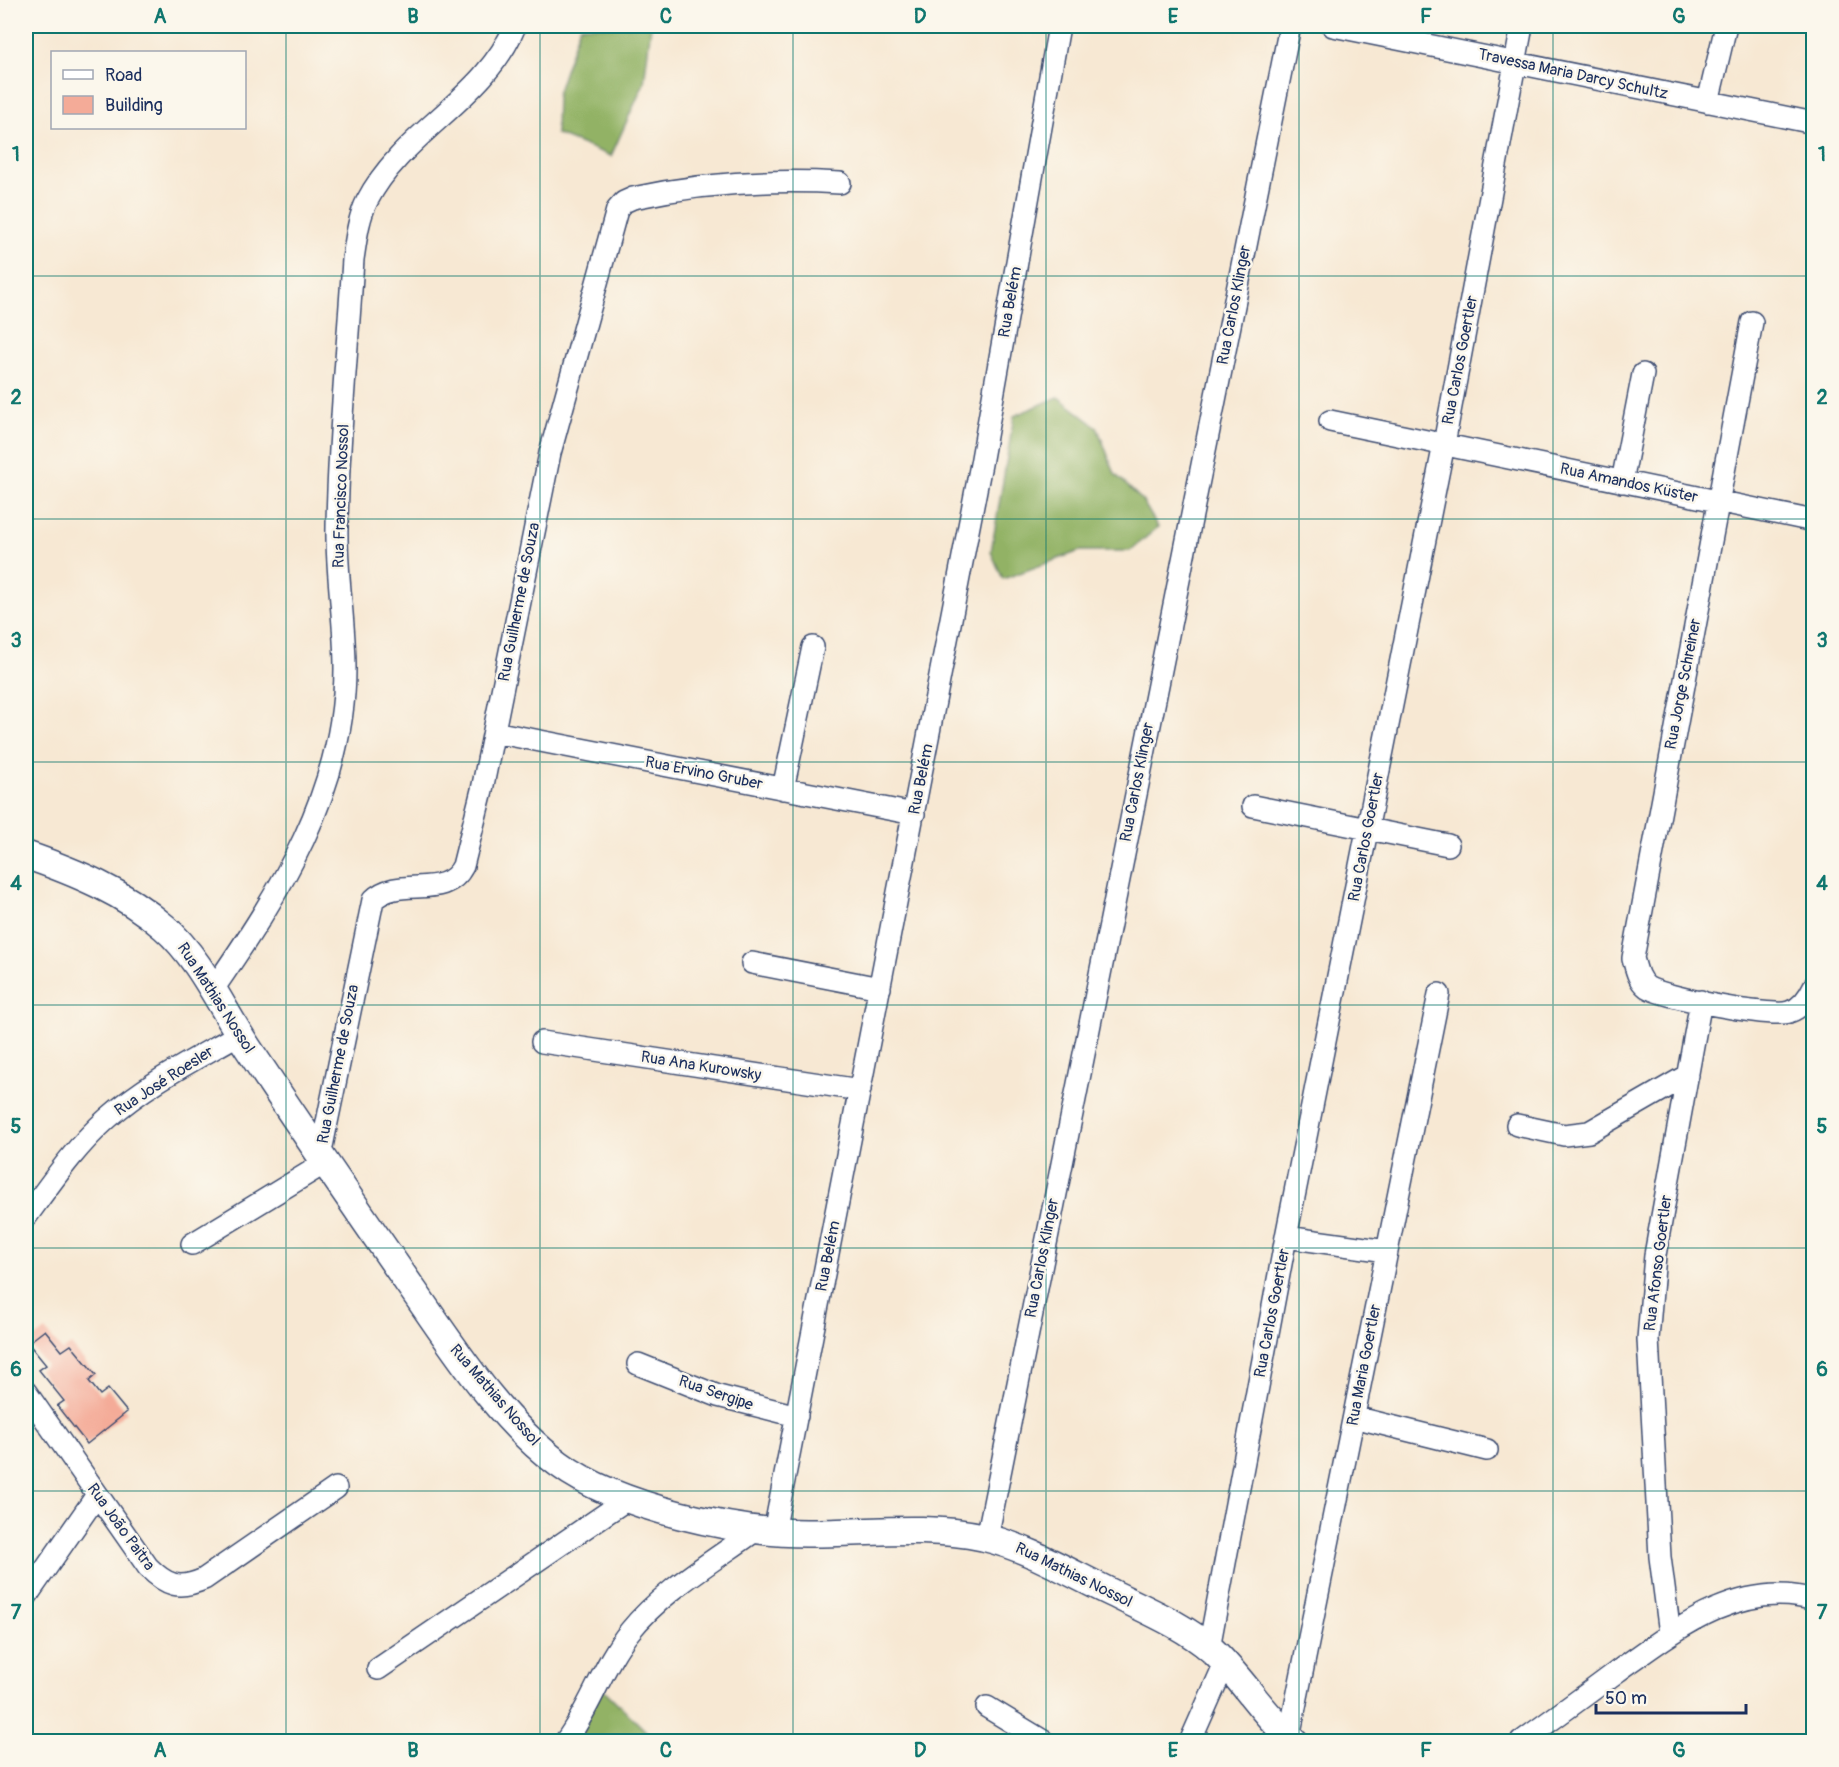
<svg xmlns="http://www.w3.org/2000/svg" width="1839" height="1767" font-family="Pangolin,sans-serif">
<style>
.forest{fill:#92b265;stroke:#567062;stroke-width:1.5}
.building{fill:#f4ab98}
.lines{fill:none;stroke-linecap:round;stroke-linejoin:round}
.minor-casing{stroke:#3c4b70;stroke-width:24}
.tertiary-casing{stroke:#3c4b70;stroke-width:30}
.minor{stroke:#fff;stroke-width:21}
.tertiary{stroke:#fff;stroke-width:27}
.grid{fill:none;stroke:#0f766e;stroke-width:1.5;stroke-opacity:0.55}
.labels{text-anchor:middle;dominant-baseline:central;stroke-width:5;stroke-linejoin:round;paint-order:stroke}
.street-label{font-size:16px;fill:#1b2f5e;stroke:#fbf7ec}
.neatline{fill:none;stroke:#0f766e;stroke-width:2}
.grid-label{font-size:20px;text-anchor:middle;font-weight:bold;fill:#0f766e}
</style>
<rect width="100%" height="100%" fill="#fbf7ec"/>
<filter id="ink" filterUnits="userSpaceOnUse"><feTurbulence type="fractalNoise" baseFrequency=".0167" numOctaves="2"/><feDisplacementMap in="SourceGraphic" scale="12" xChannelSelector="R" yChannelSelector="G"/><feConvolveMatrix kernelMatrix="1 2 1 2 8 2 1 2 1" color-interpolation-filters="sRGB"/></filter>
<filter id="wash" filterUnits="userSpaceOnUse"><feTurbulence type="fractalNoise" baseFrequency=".008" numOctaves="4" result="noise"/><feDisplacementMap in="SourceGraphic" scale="24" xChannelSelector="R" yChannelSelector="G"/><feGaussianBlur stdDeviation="1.35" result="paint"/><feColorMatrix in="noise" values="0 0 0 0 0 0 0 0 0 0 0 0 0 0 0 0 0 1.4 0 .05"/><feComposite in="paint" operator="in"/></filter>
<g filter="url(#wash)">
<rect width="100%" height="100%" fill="#f7e8d3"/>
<path class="forest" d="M580,26H651L644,83L611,156L556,134L557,94Z
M1058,397L1097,427L1115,474L1142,500L1158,527L1130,551H1080L1003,579L991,552L1014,416Z
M599,1685L656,1741L565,1742Z"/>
<g id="blocks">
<path class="building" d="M45,1330L62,1351L71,1345L96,1375L89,1381L100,1395L108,1389L127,1412L87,1444L57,1406L64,1401L39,1370L46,1365L28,1343Z"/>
</g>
</g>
<g filter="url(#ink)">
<use href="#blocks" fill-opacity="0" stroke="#3c4b70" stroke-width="1.5"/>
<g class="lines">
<defs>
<path id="minor" d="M1333,26L1814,123
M1708,102L1726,26
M1752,322L1633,958C1636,969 1638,980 1647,987C1663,997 1771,1018 1789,1012C1802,1008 1809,997 1814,986
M1330,421L1814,521
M1622,482L1643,374
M494,732L914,814
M783,789L813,647
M1253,806L1448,845
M752,963L880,988
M212,991C279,894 345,791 345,668C345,621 336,574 337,527C338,438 348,348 353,259C356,240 358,219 367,201C402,132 486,98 515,26
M542,1042L860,1090
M1517,1125L1564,1135L1589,1132L1688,1075
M320,1156L373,900C399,874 445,902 463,866L482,790L550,453L617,210L624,202L633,198C702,183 770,179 840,183
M26,1217C51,1183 76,1146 108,1118C146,1084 194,1060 239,1034
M1286,1237L1387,1251
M192,1244L325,1163
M638,1364L718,1396L797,1416
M26,1392L148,1567C167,1586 179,1590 204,1579L336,1488
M1354,1417L1487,1450
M774,1532L981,464L1059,26
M987,1538L1290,26
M26,1597L97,1495
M1670,1634L1660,1557L1648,1339L1655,1255L1701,1001
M1209,1648L1286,1237L1444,444L1522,26
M378,1669L629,1498
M987,1707L1045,1742
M1289,1737L1439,994
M565,1742C591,1707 603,1664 630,1631C663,1590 714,1561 756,1530
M1190,1742L1225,1663
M1521,1742C1554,1718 1586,1695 1618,1671C1674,1631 1740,1578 1814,1600"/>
<path id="tertiary" d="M26,855C75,872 124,892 164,927C200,958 222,1009 248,1048C302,1129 356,1208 411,1287C454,1348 498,1419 559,1464C617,1507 739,1534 811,1533C868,1533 927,1525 983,1537C1029,1548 1070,1573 1112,1593C1146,1610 1183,1625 1212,1650C1242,1678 1263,1715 1295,1742"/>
</defs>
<use href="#minor" class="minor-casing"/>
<use href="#tertiary" class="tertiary-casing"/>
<use href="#minor" class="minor"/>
<use href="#tertiary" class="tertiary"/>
</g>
</g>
<path class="grid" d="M286,26V1742M540,26V1742M793,26V1742M1046,26V1742M1299,26V1742M1553,26V1742M26,276H1814M26,519H1814M26,762H1814M26,1005H1814M26,1248H1814M26,1491H1814"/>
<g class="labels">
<g class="street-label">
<text transform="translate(1573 74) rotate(12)">Travessa Maria Darcy Schultz</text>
<text transform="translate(1010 302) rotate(-80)">Rua Belém</text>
<text transform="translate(1234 305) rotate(-79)">Rua Carlos Klinger</text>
<text transform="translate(1460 360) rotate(-79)">Rua Carlos Goertler</text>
<text transform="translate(1629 483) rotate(12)">Rua Amandos Küster</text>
<text transform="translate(341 496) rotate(-88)">Rua Francisco Nossol</text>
<text transform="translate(519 602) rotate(-79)">Rua Guilherme de Souza</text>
<text transform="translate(1683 684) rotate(-79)">Rua Jorge Schreiner</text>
<text transform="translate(704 773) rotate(11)">Rua Ervino Gruber</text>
<text transform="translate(921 779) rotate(-79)">Rua Belém</text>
<text transform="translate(1137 782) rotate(-79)">Rua Carlos Klinger</text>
<text transform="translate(1366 837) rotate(-79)">Rua Carlos Goertler</text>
<text transform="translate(216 998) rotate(57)">Rua Mathias Nossol</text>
<text transform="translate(338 1064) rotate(-79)">Rua Guilherme de Souza</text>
<text transform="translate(701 1066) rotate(9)">Rua Ana Kurowsky</text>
<text transform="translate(164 1081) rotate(-33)">Rua José Roesler</text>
<text transform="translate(828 1256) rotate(-79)">Rua Belém</text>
<text transform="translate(1042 1258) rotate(-79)">Rua Carlos Klinger</text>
<text transform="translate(1658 1263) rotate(-83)">Rua Afonso Goertler</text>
<text transform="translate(1272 1313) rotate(-79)">Rua Carlos Goertler</text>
<text transform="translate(1364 1365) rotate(-79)">Rua Maria Goertler</text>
<text transform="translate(716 1393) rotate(19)">Rua Sergipe</text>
<text transform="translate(495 1395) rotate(49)">Rua Mathias Nossol</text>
<text transform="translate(121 1527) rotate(54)">Rua João Paitra</text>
<text transform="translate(1074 1575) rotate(26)">Rua Mathias Nossol</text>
</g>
</g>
<rect width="1839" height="1767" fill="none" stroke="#fbf7ec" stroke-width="66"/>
<rect x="51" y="51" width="195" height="78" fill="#fbf7ec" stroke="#a1a7b3" stroke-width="1.5"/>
<rect x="63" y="70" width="30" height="9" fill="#ffffff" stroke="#a1a7b3" stroke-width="1.5"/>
<text x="105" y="81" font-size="18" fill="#1b2f5e">Road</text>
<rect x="63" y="96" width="30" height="18" fill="#f4ab98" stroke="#a1a7b3" stroke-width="1.5"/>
<text x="105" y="111" font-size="18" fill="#1b2f5e">Building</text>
<path d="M1596 1704v9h150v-9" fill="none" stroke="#1b2f5e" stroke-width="3"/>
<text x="1605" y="1704" font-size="18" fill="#1b2f5e" stroke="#fbf7ec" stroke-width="4.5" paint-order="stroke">50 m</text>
<rect x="33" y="33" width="1773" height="1701" class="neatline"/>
<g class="grid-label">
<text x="160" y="23">A</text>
<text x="413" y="23">B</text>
<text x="666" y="23">C</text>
<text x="920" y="23">D</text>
<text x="1173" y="23">E</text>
<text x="1426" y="23">F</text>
<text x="1679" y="23">G</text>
<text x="16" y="161">1</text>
<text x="1822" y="161">1</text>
<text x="16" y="404">2</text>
<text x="1822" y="404">2</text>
<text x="16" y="647">3</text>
<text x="1822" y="647">3</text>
<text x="16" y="890">4</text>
<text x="1822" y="890">4</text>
<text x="16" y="1133">5</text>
<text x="1822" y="1133">5</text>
<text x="16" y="1376">6</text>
<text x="1822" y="1376">6</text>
<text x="16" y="1619">7</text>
<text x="1822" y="1619">7</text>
<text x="160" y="1757">A</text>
<text x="413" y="1757">B</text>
<text x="666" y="1757">C</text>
<text x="920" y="1757">D</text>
<text x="1173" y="1757">E</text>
<text x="1426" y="1757">F</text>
<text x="1679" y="1757">G</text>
</g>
</svg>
